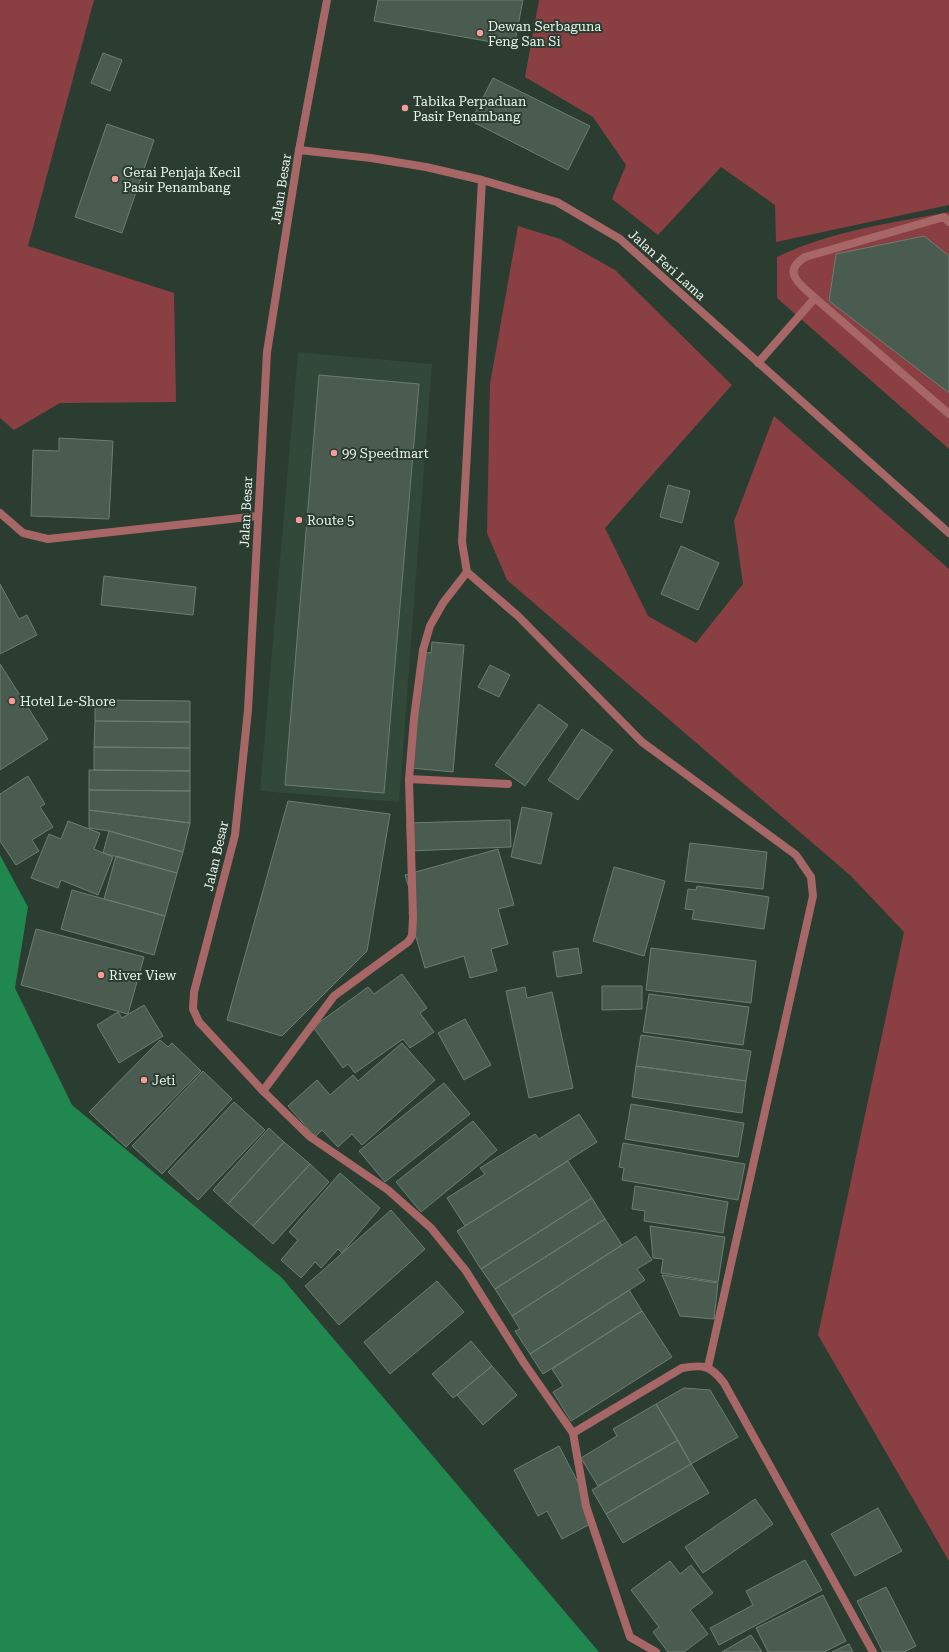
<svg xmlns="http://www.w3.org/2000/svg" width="949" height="1652" font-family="'Roboto Serif',serif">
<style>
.built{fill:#324839}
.green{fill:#8a4042}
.water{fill:#20884f}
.building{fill:#4a5c4f;stroke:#6c7e71}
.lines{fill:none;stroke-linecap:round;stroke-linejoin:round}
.service{stroke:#a86767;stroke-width:8}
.minor{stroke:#a86767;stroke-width:8}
.tertiary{stroke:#a86767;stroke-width:8}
.poi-dot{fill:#f59b9a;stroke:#2b3c30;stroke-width:1.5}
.labels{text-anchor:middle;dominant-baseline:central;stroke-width:4;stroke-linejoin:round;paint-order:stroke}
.poi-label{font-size:13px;fill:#e9f4ec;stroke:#2b3c30;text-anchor:start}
.street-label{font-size:13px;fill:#e9f4ec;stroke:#2b3c30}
</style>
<rect width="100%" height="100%" fill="#2b3c30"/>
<path class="built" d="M298,352L432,364L399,802L260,791Z"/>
<path class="green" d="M0,0H94L28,246L174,293L176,402L60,403L14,430L0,418Z
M539,0H949V205L776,242L775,205L721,167L658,235L612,199L626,165L593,117L525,77Z
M949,212V449L777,298V257C831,231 891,223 949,212Z
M518,226L560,239L615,270L732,385L605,528L648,616L696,643L743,584L734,521L774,416L949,569V1561L818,1335L904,932L851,876L507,580L487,533L490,384Z"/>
<path class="water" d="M0,855L28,907L15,988L72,1105L282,1278L599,1652H0Z"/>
<path class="building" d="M378,0H523L514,46L374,21Z
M103,53L122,60L110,91L91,83Z
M493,78L590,126L568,170L471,121Z
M107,124L154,140L122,233L75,217Z
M924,236L949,256V393L829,301L836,254Z
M319,375L419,384L384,793L285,785Z
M59,438L113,441L109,519L31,516L33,450L59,451Z
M668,485L690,491L682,523L660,517Z
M681,546L719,563L698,610L661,594Z
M104,576L196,587L193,615L101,605Z
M0,584L19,619L27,615L37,635L0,654Z
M432,642L464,645L453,772L411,768L422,652L431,653Z
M0,664L48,739L0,770Z
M490,665L510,675L499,697L478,687Z
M95,700L190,701V722L95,721Z
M539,704L568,725L525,786L495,765Z
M95,721L190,722V748L94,747Z
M582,729L613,750L578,800L548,780Z
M94,747L190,748V771L94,770Z
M89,770L190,771V791L89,790Z
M28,776L45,804L40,807L53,827L32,840L39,851L16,865L0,841V794Z
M89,790L190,791V823L89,810Z
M288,801L390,814L367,951L282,1036L227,1020Z
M522,807L552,813L541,864L511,857Z
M89,810L190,823L183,852L109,831L89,828Z
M510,820L511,847L408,851L407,823Z
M68,821L100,833L94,849L113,857L98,895L61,880L58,888L31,878L49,834L61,839Z
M109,831L183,852L177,873L103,853Z
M690,843L767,852L763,889L685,881Z
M498,849L514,905L498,909L508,944L491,949L497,971L470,978L464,956L425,968L409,913L416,911L405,875Z
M116,856L177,873L165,916L104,899Z
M614,867L665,881L644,956L593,941Z
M697,886L769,897L764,929L692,919L694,910L685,909L688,889L696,890Z
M72,890L165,916L154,955L61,929Z
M36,929L144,957L128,1014L21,985Z
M578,948L582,973L557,977L553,952Z
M651,948L756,961L751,1003L646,990Z
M402,974L427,1008L420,1013L434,1032L410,1048L403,1039L355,1073L348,1064L343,1068L313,1027L368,987L374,994Z
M602,986H642V1009L602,1010Z
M525,987L527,998L552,992L573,1088L529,1098L506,991Z
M649,994L749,1007L743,1045L643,1032Z
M144,1005L163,1036L119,1063L97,1025L118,1012L122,1018Z
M465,1019L491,1065L464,1080L438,1033Z
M641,1035L751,1051L746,1081L636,1066Z
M160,1040L168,1047L172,1043L201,1071L126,1147L89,1112Z
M402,1043L435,1080L362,1145L352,1134L338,1147L322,1130L315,1137L288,1106L317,1080L330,1095L353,1075L358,1081Z
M636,1066L746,1081L742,1113L632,1097Z
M203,1071L232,1099L162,1174L132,1146Z
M444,1083L470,1114L385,1182L359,1151Z
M234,1102L265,1130L198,1200L168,1172Z
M631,1104L744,1123L738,1157L625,1139Z
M579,1114L597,1142L465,1226L447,1198L485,1174L480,1168L535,1134L539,1139Z
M473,1121L497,1150L421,1212L396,1182Z
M269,1128L284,1142L228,1204L213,1190Z
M284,1142L310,1164L253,1226L228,1204Z
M623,1143L745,1164L738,1200L622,1180L624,1168L619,1167Z
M568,1161L592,1198L481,1269L457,1231Z
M310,1164L329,1182L273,1244L253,1226Z
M340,1173L380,1208L342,1253L338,1249L321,1268L315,1262L301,1278L281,1260L298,1240L289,1232Z
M635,1186L728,1202L723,1233L644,1221L645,1211L632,1209Z
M592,1198L605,1219L495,1289L481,1269Z
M391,1210L425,1249L339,1325L305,1286Z
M605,1219L622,1245L512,1316L495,1289Z
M650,1226L725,1237L718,1282L661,1273L663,1259L653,1258Z
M636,1236L652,1260L637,1269L645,1280L530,1354L515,1331L520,1329L512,1316Z
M662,1275L718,1283L714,1319L680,1316Z
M437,1281L464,1312L390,1374L364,1342Z
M629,1290L642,1311L543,1374L530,1354Z
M642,1311L672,1357L571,1421L553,1392L563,1386L552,1369Z
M471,1341L492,1366L453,1398L432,1374Z
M492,1366L517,1395L483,1425L457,1395Z
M684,1388L710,1390L738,1437L691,1464L656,1404Z
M656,1404L678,1440L598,1486L581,1458L617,1436L613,1429Z
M678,1440L691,1464L606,1514L592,1490Z
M559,1446L583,1492L580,1494L594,1522L562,1539L547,1511L538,1516L514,1470Z
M691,1464L709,1493L623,1543L606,1514Z
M755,1499L773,1524L703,1573L685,1547Z
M878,1508L902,1551L855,1576L831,1534Z
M805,1560L822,1590L719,1645L710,1628L753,1605L746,1591Z
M670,1561L680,1574L691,1565L713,1593L690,1610L708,1634L684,1652H668L653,1632L659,1627L631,1590Z
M886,1587L916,1646L904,1652H883L857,1601Z
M823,1595L846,1641L824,1652H768L756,1628Z
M751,1635L762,1652H722Z
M849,1644L853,1652H832Z"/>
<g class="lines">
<path class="service" d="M815,298C802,286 780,272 805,257L944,217L949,222
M467,572L443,603L430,626L423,650L414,718L409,779L508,784
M263,1091L334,996L408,942L412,936L413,918L409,779
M573,1433L586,1506L630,1637L656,1652"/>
<path class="minor" d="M299,150L371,158L426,167L482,180L557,202L620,239L949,533
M482,180L462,542L467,572L518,616L642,742L796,855L811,877L813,896L708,1367
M758,363L815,298L949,414
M0,513L23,533L48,539L258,516
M199,1022L263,1091L309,1136L388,1190L431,1228L466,1271L524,1363L573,1433L682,1368C704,1364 711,1366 724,1383L873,1652"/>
<path class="tertiary" d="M199,1022L193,1009L194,992L235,835L248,710L267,352L299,150L327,0"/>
</g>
<g class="poi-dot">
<circle cx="480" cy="33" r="4"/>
<circle cx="405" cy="108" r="4"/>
<circle cx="115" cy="179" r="4"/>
<circle cx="334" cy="453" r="4"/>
<circle cx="299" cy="520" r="4"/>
<circle cx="12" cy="701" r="4"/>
<circle cx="101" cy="975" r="4"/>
<circle cx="144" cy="1080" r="4"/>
</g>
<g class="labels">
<g class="poi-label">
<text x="488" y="26">Dewan Serbaguna<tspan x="488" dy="15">Feng San Si</tspan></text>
<text x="413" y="101">Tabika Perpaduan<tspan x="413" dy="15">Pasir Penambang</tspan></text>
<text x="123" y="172">Gerai Penjaja Kecil<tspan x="123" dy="15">Pasir Penambang</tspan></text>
<text x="342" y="453">99 Speedmart</text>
<text x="307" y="520">Route 5</text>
<text x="20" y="701">Hotel Le-Shore</text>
<text x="109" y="975">River View</text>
<text x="152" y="1080">Jeti</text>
</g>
<g class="street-label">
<text transform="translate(281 189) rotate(-81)">Jalan Besar</text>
<text transform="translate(667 265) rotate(42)">Jalan Feri Lama</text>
<text transform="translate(246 512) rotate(-87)">Jalan Besar</text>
<text transform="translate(216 856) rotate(-77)">Jalan Besar</text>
</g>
</g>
</svg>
